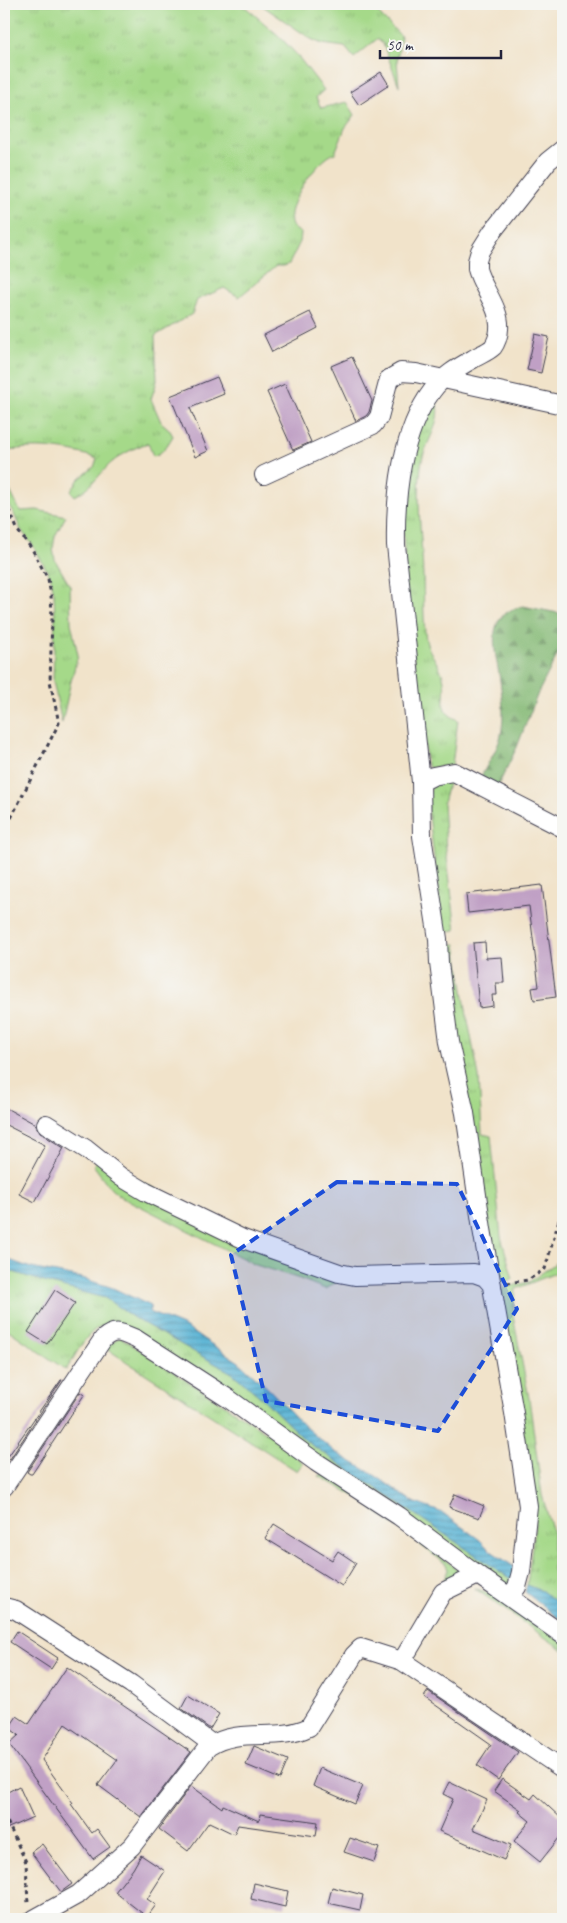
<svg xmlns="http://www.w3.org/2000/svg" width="567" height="1923" font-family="Caveat,sans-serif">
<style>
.grass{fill:url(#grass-tufts);stroke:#647e62}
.forest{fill:url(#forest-firs);stroke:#536e58}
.water{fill:url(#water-rules);stroke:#3c6a88}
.building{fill:#c0a0c5}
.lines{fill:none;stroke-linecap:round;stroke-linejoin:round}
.minor-casing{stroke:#413f50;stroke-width:20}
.path{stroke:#413f50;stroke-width:3;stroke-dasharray:4 4;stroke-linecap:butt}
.minor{stroke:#fff;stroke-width:18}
.marked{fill:#1d4ed8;fill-opacity:0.2;stroke:#1d4ed8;stroke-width:4;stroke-dasharray:10 6;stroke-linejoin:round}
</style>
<defs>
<pattern id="grass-tufts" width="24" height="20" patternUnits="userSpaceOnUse" patternTransform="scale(1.25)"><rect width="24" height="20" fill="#a5d989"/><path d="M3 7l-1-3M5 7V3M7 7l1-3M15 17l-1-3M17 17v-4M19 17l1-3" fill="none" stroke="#8eba77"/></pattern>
<pattern id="forest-firs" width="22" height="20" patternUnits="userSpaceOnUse" patternTransform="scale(1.25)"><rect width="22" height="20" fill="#84b975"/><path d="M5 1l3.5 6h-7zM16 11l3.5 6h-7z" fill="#6c9661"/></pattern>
<pattern id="water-rules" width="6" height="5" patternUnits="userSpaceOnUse" patternTransform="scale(1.25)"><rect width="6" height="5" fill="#56b2d4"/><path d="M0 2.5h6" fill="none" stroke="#4790ad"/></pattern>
</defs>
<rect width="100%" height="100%" fill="#f6f6f2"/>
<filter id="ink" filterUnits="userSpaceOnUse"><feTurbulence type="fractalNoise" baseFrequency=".02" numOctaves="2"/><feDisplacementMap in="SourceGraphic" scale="10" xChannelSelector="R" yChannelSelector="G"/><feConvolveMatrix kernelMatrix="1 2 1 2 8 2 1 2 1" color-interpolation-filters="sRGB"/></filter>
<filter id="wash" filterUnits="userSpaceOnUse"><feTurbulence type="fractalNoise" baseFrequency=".0096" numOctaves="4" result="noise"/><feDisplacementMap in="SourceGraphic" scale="20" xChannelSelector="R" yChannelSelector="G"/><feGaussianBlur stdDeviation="1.12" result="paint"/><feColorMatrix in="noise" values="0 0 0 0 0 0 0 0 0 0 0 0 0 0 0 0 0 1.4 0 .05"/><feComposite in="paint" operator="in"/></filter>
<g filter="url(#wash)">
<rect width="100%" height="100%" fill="#f1e3ca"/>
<path class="grass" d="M4,4H242L279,36L297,55L324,90L316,97L321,108L347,102L355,115L345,128L335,153C318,159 283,206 292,226C294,229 298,231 301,233L300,242L289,264L284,266H276L239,297L224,288L197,300L192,314L155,336L157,381L151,399L161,422L169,429L173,436C168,444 163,454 153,456L148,443C135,447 116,457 107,467C97,478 89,489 75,496L71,491L79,479L94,467L97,459C75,449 26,443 4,453Z
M260,4H371L379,14L401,36L397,60L399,86L383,44L377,39L354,58L345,47L322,44L311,39Z
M435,397C445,423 424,441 421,466C416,502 422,539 423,575C424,597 423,619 426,640C429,655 442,666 444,681C447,700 436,710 458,720L452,765L431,768L427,766L406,594L402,496L419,429Z
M4,479L20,511L37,510L66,516L55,536L53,549L55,560L70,586L71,623L78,655L70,685L62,723L53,681L55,618L54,594L51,578L34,547L21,530L13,512L4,498Z
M454,776L447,788L443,803L446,850L456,930L443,932L427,799C432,781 436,780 454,776Z
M456,944L467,1016L479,1077L482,1134L491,1136L501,1237L513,1279L503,1282L497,1280L452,1038L443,945Z
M96,1160L342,1279L325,1289L300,1279L256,1265L118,1195L111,1189L94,1166Z
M563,1258V1270L516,1289L513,1316L529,1398L542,1495L553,1533V1571L563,1578V1607L542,1591L527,1585L535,1524L533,1494L499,1295L503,1288L529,1282Z
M4,1269L54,1285L105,1298L134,1318L232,1373L263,1399L306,1441L514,1581L507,1586L122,1326C92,1316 80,1349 66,1370L4,1327Z
M120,1337L278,1440L303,1463L297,1471L110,1351L105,1346Z
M326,1472L460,1571L462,1578L439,1591L448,1570L446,1564L355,1496L319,1476Z
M474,1588L496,1596L563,1642V1650Z"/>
<path class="forest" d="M523,606L563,614V644L538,693L517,747L498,786L481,777C487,764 498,749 501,735C505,716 502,694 499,674C494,646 485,614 523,606Z"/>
<path class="water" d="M4,1258L31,1268L82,1278L113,1288L151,1306L149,1312L185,1327L239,1362L269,1389L304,1426L335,1452L376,1476L413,1502L443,1513L480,1540L491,1551L516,1568L514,1581L306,1441L263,1399L232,1373L134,1318L105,1298L54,1285L4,1269Z
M527,1585L542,1591L563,1607V1622L525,1592Z"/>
<g id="blocks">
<path class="building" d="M381,72L389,85L359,105L350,92Z
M310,312L318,328L272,352L264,335Z
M535,334L549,337L541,373L527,370Z
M352,357L372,401L369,412L366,416L356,421L331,366Z
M217,377L224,394L190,408L208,451L195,457L170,396Z
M285,384L311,442L293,450L267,392Z
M542,885L556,997L534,1000L532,988L539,987L529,906L468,913L466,894Z
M485,942L486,958L502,957L504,983H496L497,995H492L493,1006L479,1008L473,943Z
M4,1107L35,1124L40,1133L64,1148L35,1202L19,1194L45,1145L4,1124Z
M55,1290L75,1303L47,1344L28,1332Z
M61,1380H62L10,1459L7,1458Z
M80,1392L84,1395L32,1474H30L27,1472Z
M455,1494L484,1506L479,1518L449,1507Z
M274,1524L332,1560L338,1551L356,1563L342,1586L265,1538Z
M17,1631L58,1658L51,1669L10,1642Z
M67,1667L191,1752L141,1817L98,1785L117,1760L65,1724L42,1760L73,1803L71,1804L92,1833L97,1829L110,1847L93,1859L9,1744L19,1735L9,1728L17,1716L29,1724Z
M428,1691L518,1752L498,1780L477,1765L491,1744L424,1697Z
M188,1695L219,1714L210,1729L181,1708Z
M254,1746L288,1760L280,1779L246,1765Z
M320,1768L363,1786L355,1804L313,1786Z
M502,1779L531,1799L535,1794L563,1820V1833L540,1862L514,1841L530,1821L519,1812L521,1810L494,1791Z
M449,1782L487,1800L473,1829L511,1845L504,1860L439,1831L453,1799L443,1794Z
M19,1786L33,1817L4,1830V1794Z
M191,1786L222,1808L223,1805L259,1821L260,1814L318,1822L316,1836L238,1825L234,1834L209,1822L188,1851L159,1829Z
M350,1838L379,1848L374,1862L344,1852Z
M42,1844L72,1884L61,1892L31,1852Z
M141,1855L165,1871L147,1899L156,1905L147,1917L115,1892L133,1869Z
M254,1883L288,1891L285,1907L251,1899Z
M332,1887L363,1895L360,1910L328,1903Z"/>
</g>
</g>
<g filter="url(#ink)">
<use href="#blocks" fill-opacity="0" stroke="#413f50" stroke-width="1"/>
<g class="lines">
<defs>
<path id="minor" d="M264,475L373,425L379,417L389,379L401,372L416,373L563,405
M421,782L433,776L454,772L563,828
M46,1124L86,1149L121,1177L146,1192L243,1239L339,1273L355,1276L474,1273L485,1277L492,1285
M4,1487L103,1339C115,1328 122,1333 136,1339L229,1399L316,1462L399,1516L478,1575L563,1635
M509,1597L517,1587L521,1572L528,1506L514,1413L482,1229L465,1113L449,1042L439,963L438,939L422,836L421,782L396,545C395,496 401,432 432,391C443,376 457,368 473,359C479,355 488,352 493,347C496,343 499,335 499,329C501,309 482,288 477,269V261L480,251L492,232L548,161L563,149
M4,1607L16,1610L131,1684L212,1744
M402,1661L443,1592L478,1575
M34,1919L79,1894L132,1846L208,1747C240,1726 277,1743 309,1727L354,1655L361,1648L402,1661L563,1769"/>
</defs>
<use href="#minor" class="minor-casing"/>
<path class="path" d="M4,503L11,514L18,531L32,549L48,579L51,595L52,618L50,681L59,723L4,832
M507,1283L528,1280L545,1269L563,1206
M4,1815L26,1862L28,1904"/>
<use href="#minor" class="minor"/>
</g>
</g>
<path class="marked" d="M337,1182L457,1184L517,1309L438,1431L266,1401L231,1255Z"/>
<rect width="567" height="1923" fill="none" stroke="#f6f6f2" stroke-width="20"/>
<path d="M380 50v8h121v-8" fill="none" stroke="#22223b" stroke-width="2.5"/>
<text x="387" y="50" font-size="15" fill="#22223b" stroke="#f6f6f2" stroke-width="4" paint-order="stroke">50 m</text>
</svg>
